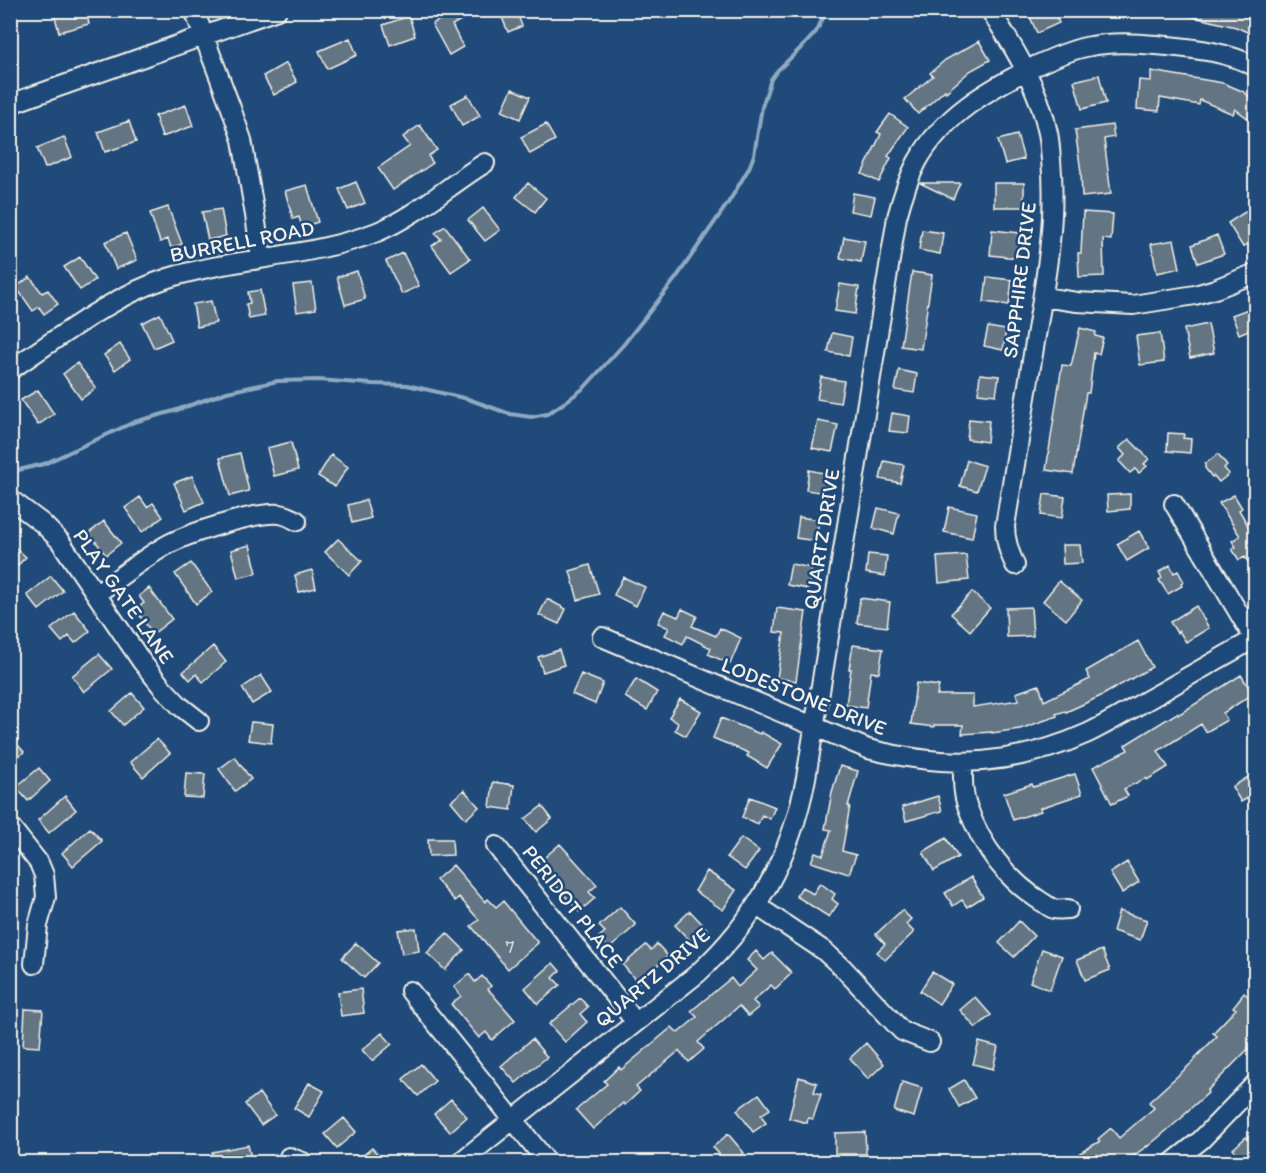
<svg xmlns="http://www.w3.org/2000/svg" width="1266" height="1173" font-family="Itim,sans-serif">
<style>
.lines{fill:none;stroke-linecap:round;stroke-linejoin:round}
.stream{stroke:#8fa9c1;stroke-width:4}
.building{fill:#647483;stroke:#f4f1e8;stroke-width:1.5}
.minor-casing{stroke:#f4f1e8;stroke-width:22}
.minor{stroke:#1f4a7a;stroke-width:18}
.labels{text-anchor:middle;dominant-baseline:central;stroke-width:5;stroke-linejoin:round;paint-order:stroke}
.number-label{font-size:18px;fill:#d0d2cf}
.street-label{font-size:21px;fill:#f4f1e8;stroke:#1f4a7a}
</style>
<rect width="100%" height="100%" fill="#1f4a7a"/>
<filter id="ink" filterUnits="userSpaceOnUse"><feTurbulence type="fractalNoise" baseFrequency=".0167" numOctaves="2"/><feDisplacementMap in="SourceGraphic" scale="12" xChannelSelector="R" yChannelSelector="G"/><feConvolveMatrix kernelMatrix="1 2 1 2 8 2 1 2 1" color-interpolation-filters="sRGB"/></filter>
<g filter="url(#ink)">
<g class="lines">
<path class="stream" d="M10,472L44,464L134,422L174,411L227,392L278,381L318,380L372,384L407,385L468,399L510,414L531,417L547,414L564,403L584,388L624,344L676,278L730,200L749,168L754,155L762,107L771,79L778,70L805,44L816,32L827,10"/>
</g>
<path class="building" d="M61,10H86L89,24L59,32L54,13Z
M444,10H479L452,25L463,47L449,55L432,24L447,16Z
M499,10H516L522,26L508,32Z
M1027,10H1053L1059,23L1037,33Z
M1186,10H1256V36L1236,27L1185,15Z
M409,16L415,36L390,45L383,25Z
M350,38L357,55L327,69L319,51Z
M979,41L990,60L970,71L946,92L945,90L918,114L905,99L933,76L930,73L945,60Z
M286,63L297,82L274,95L263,76Z
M1151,71L1223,83L1242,91L1256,101V124L1235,109L1233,114L1200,100L1199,105L1160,98L1159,111L1137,109L1139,80L1151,81Z
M1099,75L1106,103L1082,109L1074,81Z
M512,89L530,97L520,119L502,111Z
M468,95L480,116L462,126L451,104Z
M186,105L193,126L162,137L155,116Z
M890,114L908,127L888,156L891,158L879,182L862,174L881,134L877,132Z
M129,121L136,142L105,152L98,132Z
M546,124L555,140L530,154L521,137Z
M420,125L437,150L428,156L433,163L393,190L378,168L410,146L403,137Z
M1112,125L1114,137L1104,139L1111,194L1082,197L1081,172L1075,130Z
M1017,135L1024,159L1005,164L998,140Z
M64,137L72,157L45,168L37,148Z
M356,182L365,203L348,210L339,189Z
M528,183L546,198L535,212L516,197Z
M920,183H960L953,199Z
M994,183H1024V207H994Z
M307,185L318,222L302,227L299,217L293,219L285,191Z
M853,193L875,197L871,215L850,211Z
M168,207L182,244L171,248L168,239L160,242L150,213Z
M483,208L500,230L485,241L468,220Z
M221,209L226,236L208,240L202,212Z
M1248,210L1256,222V239L1243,247L1228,223Z
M1083,212L1113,214L1111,240L1103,239L1104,276L1079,277L1078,253H1081Z
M445,226L470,259L451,272L432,246L441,239L435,233Z
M922,230L943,233L940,254L919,250Z
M992,230L1020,233L1017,258L990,255Z
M126,233L137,260L116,269L105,242Z
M1217,235L1224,254L1198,263L1192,245Z
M844,237L865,241L861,262L840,258Z
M1174,240L1180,268L1157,273L1151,244Z
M403,253L419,286L402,294L386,261Z
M80,257L95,280L80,290L64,267Z
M357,271L365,299L345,305L337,277Z
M912,272L932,275L921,349L901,346Z
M30,277L42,293L48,290L58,304L44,314L39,307L33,311L16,287Z
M987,277L1012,280L1009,305L984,302Z
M312,283L316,309L297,312L293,285Z
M840,284L859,287L855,314L835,311Z
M260,290L265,316L249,319L246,304L250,303L248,292Z
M211,301L216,323L197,327L193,304Z
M1256,306V327L1239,334L1232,315Z
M160,314L172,340L154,348L142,323Z
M1208,324L1214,353L1190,358L1184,329Z
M988,327L1006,330L1003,350L984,346Z
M1080,328L1096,332L1095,336L1103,338L1099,354L1094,353L1089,393H1086L1073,474L1046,470L1062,365L1071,366Z
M832,333L852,337L849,356L828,352Z
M1160,333L1164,362L1140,365L1136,336Z
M120,344L130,359L115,370L104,355Z
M77,363L96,388L81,399L63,374Z
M899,370L917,374L914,393L895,390Z
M980,374L999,376L996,395L978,393Z
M821,377L844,381L840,403L817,399Z
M38,390L54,414L38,425L21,400Z
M892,413L910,416L908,433L889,431Z
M969,419L989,421L987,442L967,439Z
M818,421L838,425L832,452L812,448Z
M1168,433L1184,434L1183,438L1191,439L1190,453L1167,451Z
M1129,439L1149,459L1144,464L1147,466L1139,473L1135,469L1130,473L1119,461L1125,455L1119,448Z
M291,442L298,470L274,476L267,448Z
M240,453L249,491L230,496L220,458Z
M1218,454L1227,465L1224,468L1229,474L1219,482L1214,476L1212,477L1205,468V464Z
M331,455L348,467L335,487L318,476Z
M967,460L985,466L977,491L960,486Z
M884,461L904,465L900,483L880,479Z
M809,470L828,474L825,493L806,490Z
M192,476L204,502L186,510L174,483Z
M1044,494L1065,497L1062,518L1041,515Z
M1130,494V509L1108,511L1107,495Z
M1234,495L1242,508L1239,510L1256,539V575L1245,557L1239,560L1232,549L1236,547L1232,541L1240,536L1219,503Z
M140,497L147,507L153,503L163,517L142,532L125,508Z
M366,500L371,518L352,523L348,505Z
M949,507L977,513L972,538L944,532Z
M878,508L899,513L894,534L873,528Z
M799,517L819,520L816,541L796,538Z
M104,521L121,543L106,555L89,533Z
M1139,531L1149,548L1127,561L1117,544Z
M338,539L362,561L349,575L325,552Z
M10,543L26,557L10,573Z
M250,545L257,573L238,578L231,550Z
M1062,545H1080L1082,563L1063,564Z
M868,554L887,556L885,576L866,573Z
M966,555L969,580L939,583L937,557Z
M191,563L212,592L196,604L175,574Z
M791,564L812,568L808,589L787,585Z
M590,565L599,594L578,600L570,571Z
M1170,565L1174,573L1178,571L1184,582L1181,584L1182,586L1168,594L1159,580L1162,578L1159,572Z
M312,570L316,588L299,592L295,575Z
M51,576L63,591L39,610L27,595Z
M623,577L645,587L636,606L614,595Z
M1059,581L1082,600L1066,620L1043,601Z
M149,588L172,619L153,634L135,609L144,603L139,596Z
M972,592L990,608L970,631L951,614Z
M860,598L890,602L887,627L857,623Z
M547,599L566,609L559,624L539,615Z
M1196,606L1209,628L1186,642L1179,631L1177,633L1170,622Z
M1031,607L1033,636L1007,637L1006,608Z
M777,608L806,612L796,681L777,678L784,633L774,632Z
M682,609L697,616L692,626L716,636L720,628L741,638L730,664L708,654L711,648L687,636L683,644L665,635L669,628L658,623L664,611L678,617Z
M74,611L90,631L75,643L69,636L62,642L51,629Z
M1138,641L1152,667L1101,696L1066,712L1065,711L1056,714L1057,716L1020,729L992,733V732L962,734L963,725H934V727L911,724L916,683L939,686L937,695H973V707L1019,700L1016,693L1039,685L1044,701L1090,679L1086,671Z
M853,645L883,649L879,673L871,672L866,708L846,705L851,669H849Z
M213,646L226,662L203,682L196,674L190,680L183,672Z
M559,650L564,665L543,672L538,657Z
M99,654L112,669L84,692L72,676Z
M581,674L603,683L595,704L572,694Z
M261,675L272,692L252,704L242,688Z
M1241,675L1253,694L1223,713L1227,720L1206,732L1201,724L1158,751L1168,767L1147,780L1146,778L1124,789L1128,796L1112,804L1093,767L1128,750L1125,745L1177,713L1178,715Z
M636,679L657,692L647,710L625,697Z
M132,693L144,707L123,725L111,711Z
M680,699L701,711L686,736L675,730L678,723L669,717Z
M721,718L760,734L761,732L782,744L767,768L747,756L749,753L713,738Z
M251,722L273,724L271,743L248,740Z
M10,736L24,752L10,764Z
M157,739L170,753L143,777L130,762Z
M235,757L251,779L235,791L219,769Z
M840,766L858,771L848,806H850L842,851L856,855L849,874L811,862L815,852L823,855L831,830L825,829L832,792Z
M39,768L50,781L28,801L16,787Z
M1256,772V793L1241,802L1232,787Z
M186,773L205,774L203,798L184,797Z
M1075,774L1082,794L1040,808L1041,811L1013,820L1004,793L1032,784L1033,787Z
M493,782L514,785L511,810L490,807Z
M464,790L479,807L466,819L451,801Z
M65,796L76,810L49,833L38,820Z
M938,796L942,811L906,821L902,807Z
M750,797L775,807L770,819L762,815L758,824L742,817Z
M542,806L552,819L536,832L525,819Z
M90,828L102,841L73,866L62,853Z
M741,838L759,851L745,870L727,857Z
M946,838L958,857L934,871L923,852Z
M428,839H452L453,855L429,856Z
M560,844L597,885L589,892L595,898L579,912L537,864Z
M1127,862L1139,882L1122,893L1110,873Z
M453,865L485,902L488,899L496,907L503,901L538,943L508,969L471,926L479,920L459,897L455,901L436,880Z
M707,871L736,890L723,910L695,891Z
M971,877L983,897L967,907L962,900L953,906L945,893Z
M820,883L835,894L832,899L838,904L829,917L796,896L802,887L813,894Z
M620,907L636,925L609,949L599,937L605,932L599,926Z
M902,910L911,919L906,924L914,932L885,960L877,952L885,944L876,934Z
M690,911L707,929L692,943L675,925Z
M1119,911L1147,920L1140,940L1113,931Z
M1019,921L1034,936L1014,957L999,943Z
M416,928L419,951L402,954L398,930Z
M447,933L464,950L445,970L427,953Z
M356,943L378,963L364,978L342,958Z
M657,944L668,956L638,983L623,965L646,945L651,950Z
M1042,949L1062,956L1050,990L1030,982Z
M1102,950L1110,970L1085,980L1077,960Z
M756,951L764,960L772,953L792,973L775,989L771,985L753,1001L759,1007L748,1016L739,1006L698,1042L704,1049L689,1062L679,1051L636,1087L640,1091L625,1105L623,1103L593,1129L576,1110L607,1084L604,1081L619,1067L621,1070L672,1027L678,1033L697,1017L691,1011L731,978L738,987L757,970L747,960Z
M553,963L560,971L553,978L560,985L538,1004L525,988Z
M932,972L952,984L939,1004L920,991Z
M469,974L475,982L482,976L491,986L488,989L515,1020L492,1040L486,1032L479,1038L451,1004L461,996L454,987Z
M361,989L364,1013L341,1016L338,992Z
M1244,993L1256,1002V1041L1207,1091L1208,1093L1183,1115L1184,1116L1147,1147V1146L1125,1162H1065L1100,1141L1098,1139L1111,1128L1119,1138L1154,1108L1149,1102L1196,1059L1195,1058L1217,1036L1213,1033L1236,1009L1233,1007Z
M975,997L991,1015L976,1028L960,1010Z
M580,998L588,1007L580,1014L587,1022L565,1042L549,1024Z
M25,1009L43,1010L40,1047L23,1046Z
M382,1033L392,1044L372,1061L362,1050Z
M532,1039L547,1057L516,1083L501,1066Z
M979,1042L998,1047L993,1069L973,1064Z
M866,1043L884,1064L868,1079L850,1058Z
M421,1064L435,1081L418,1096L403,1079Z
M799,1077L817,1083L814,1092L821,1094L813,1119L808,1118L807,1123L789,1118Z
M964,1080L975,1098L959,1107L949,1089Z
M902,1082L922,1088L914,1117L894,1111Z
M309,1083L324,1091L309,1117L294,1108Z
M259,1093L275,1115L261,1125L245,1104Z
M759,1094L770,1109L761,1115L766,1123L753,1132L737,1110Z
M451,1099L467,1117L450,1132L434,1114Z
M344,1118L356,1132L337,1148L325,1134Z
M865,1132L866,1154H835V1133Z
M728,1134L744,1153L733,1162H726L713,1147Z
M1246,1137L1256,1147V1162H1246L1233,1149Z
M248,1145L252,1162H214L212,1152Z
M372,1148L385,1162H355Z"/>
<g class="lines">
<defs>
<path id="minor" d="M194,10L231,108L242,140L255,215L261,258
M990,10C1015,49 1039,88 1048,133C1050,142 1050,151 1051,160C1057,221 1045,282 1035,342C1025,403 1015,465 1005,526C1005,541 1009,552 1015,565
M10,104L277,10
M1043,297L1077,302L1133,305L1195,295L1215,289L1256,273
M10,370C60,337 110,297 168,278C236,257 310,258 377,232C416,216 449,185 485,163
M10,499L42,523L60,541L142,662L162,687L180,706L199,721
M1174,504L1256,642
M96,594C119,578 141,560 165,546C186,534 256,511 280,514C286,515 292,518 297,521
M602,637L868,749C905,758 944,764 982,761C1018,758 1055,748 1088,733C1113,721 1136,706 1160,693C1192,674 1224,656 1256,638
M963,762C963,778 962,793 968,808C981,846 1008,881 1042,902C1046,904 1050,908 1054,909C1058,910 1064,909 1068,909
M10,826L39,863L44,875L46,897L38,925L34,964
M496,846L627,1011L635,1022
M757,906L823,950L842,967L902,1031L930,1042
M410,991L547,1162
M289,1157L303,1162
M460,1162L697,974C756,920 791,857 806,778L897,217C902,198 908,179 917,162C943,115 989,89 1035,66C1052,58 1072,49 1091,46C1116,41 1142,44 1168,46C1198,49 1228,52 1256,67
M1173,1162L1201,1140L1256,1083"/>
</defs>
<use href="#minor" class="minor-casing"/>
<use href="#minor" class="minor"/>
</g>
</g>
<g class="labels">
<g class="number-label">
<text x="510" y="947">7</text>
</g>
<g class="street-label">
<text transform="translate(242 241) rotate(-11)">BURRELL ROAD</text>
<text transform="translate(1019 280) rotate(-83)">SAPPHIRE DRIVE</text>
<text transform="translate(821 539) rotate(-81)">QUARTZ DRIVE</text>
<text transform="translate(124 596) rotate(55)">PLAY GATE LANE</text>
<text transform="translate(804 696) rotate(22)">LODESTONE DRIVE</text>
<text transform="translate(573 906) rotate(52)">PERIDOT PLACE</text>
<text transform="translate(652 977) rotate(-40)">QUARTZ DRIVE</text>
</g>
</g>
<rect width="1266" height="1173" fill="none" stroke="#1f4a7a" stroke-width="36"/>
<rect x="18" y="18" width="1230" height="1137" fill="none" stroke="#f4f1e8" stroke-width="2" filter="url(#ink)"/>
</svg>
